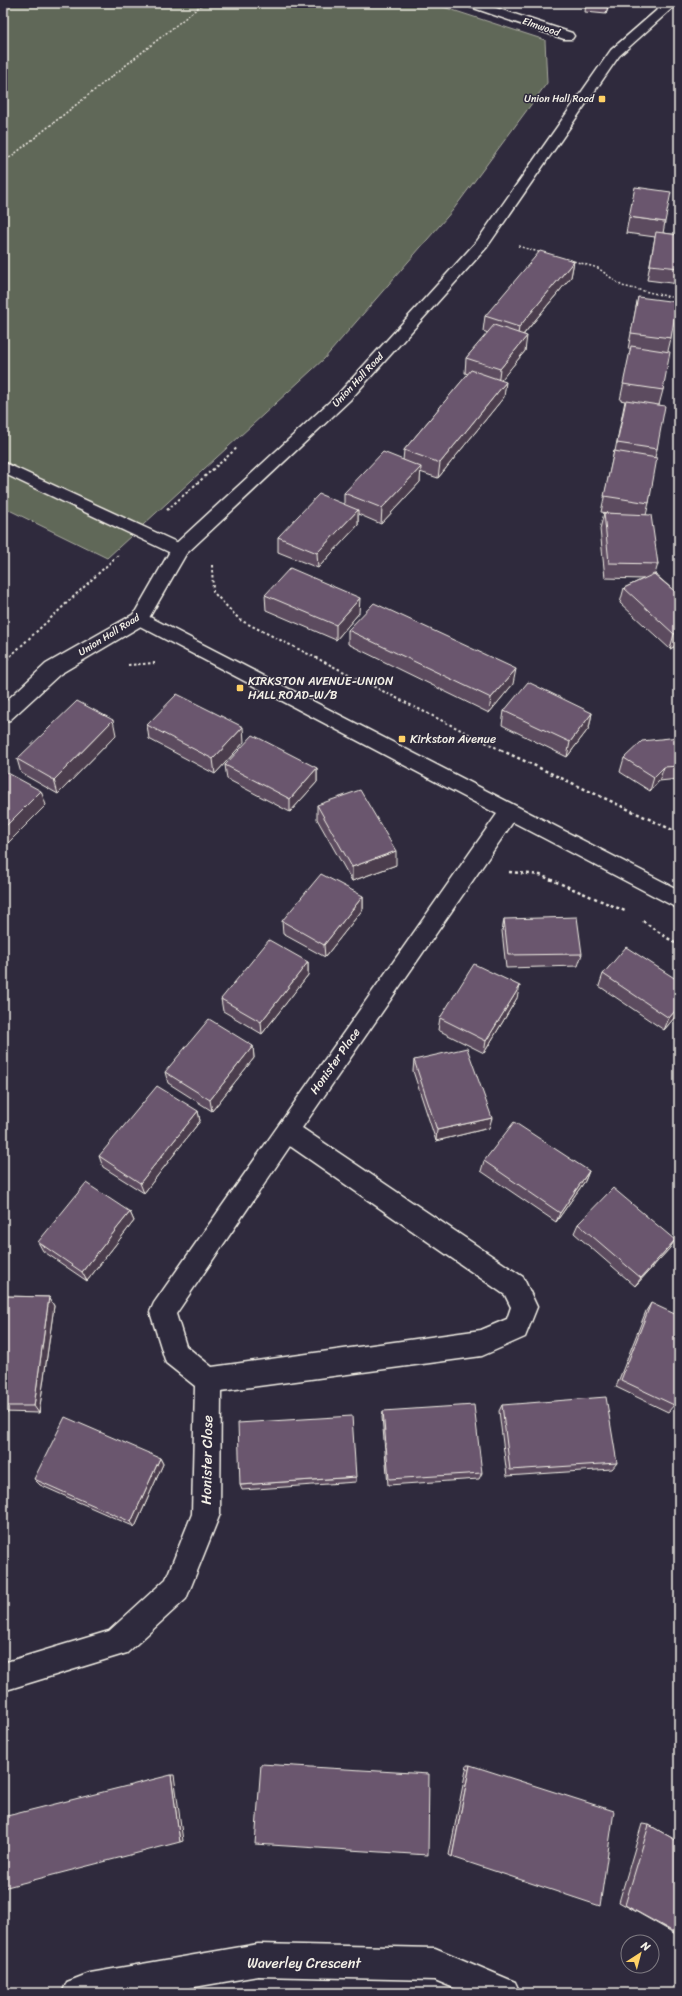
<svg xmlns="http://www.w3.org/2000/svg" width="682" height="1996" font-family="Sriracha,sans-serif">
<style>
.green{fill:#616759;stroke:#aaaca0}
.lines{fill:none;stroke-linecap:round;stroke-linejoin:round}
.lane-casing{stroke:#f4f1e8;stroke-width:3}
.street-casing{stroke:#f4f1e8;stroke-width:3}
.secondary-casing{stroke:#f4f1e8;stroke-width:3}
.path-far2{stroke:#f4f1e8;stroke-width:1.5;stroke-dasharray:2 2;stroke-linecap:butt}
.path-far1{stroke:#f4f1e8;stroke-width:2;stroke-dasharray:2.5 2.5;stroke-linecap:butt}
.path{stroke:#f4f1e8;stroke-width:2.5;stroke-dasharray:3 3;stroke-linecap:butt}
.lane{fill:#2f2a3d;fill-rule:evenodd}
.street{fill:#2f2a3d;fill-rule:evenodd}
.secondary{fill:#2f2a3d;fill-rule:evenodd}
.wall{fill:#5c4b5f;stroke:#f4f1e8}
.shaded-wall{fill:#4b3d4d;stroke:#f4f1e8}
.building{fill:#6b576e;stroke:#f4f1e8}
.poi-dot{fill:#ffd166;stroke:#2f2a3d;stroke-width:1.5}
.labels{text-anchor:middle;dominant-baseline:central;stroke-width:3;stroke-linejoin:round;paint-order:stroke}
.far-street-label{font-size:10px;fill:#f4f1e8;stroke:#2f2a3d}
.far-poi-label{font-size:10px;fill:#f4f1e8;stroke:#2f2a3d;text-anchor:end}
.poi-label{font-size:12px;fill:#f4f1e8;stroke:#2f2a3d;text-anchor:start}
.street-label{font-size:12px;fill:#f4f1e8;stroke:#2f2a3d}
.near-street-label{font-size:14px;fill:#f4f1e8;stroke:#2f2a3d}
</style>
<rect width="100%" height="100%" fill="#2f2a3d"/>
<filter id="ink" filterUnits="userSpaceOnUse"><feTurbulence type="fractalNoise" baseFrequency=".025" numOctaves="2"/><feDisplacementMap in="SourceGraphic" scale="8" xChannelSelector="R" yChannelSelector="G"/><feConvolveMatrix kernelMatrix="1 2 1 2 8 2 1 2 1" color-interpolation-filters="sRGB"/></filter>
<g filter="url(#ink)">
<path class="green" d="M3,3H431L545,40L547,83L453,210L324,359L107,558L3,507Z"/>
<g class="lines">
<defs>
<path id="lane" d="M3,462L185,546L187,550L185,554L179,556L173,554L3,473Z"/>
<path id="street" d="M463,3H481L572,33L574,36L572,39H564L465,5Z
M140,612L679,890V909L513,822L302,1128L523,1277L537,1307L525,1337L482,1356L221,1391L220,1514L186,1599L127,1653L3,1691V1663L109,1631L166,1579L192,1514L195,1386L166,1363L150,1312L154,1303L497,814L134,623L131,618L134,613ZM290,1146L505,1295L511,1307L507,1319L481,1330L212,1367L186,1346L176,1314Z
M258,1944L435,1948L515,1982L520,1993H466L435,1980L258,1976L160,1993H62L67,1982L90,1973Z"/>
<path id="secondary" d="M665,3H678L619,56L487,247L350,400L186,554L146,623L60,674L10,720L3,722V704L46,664L134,614L173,546L338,394L477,241L611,50Z"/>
</defs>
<use href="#lane" class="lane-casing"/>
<use href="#street" class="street-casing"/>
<use href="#secondary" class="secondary-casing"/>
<path class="path-far2" d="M3,163L204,3
M518,246L542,253
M570,260L598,268L622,286L679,299"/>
<path class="path-far1" d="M167,510L238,447
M212,565L213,592L240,620L503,751
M3,663L118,555
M128,665L155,663"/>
<path class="path" d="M501,750L679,833
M509,872L540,875L625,911
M643,921L679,946"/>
<use href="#lane" class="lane"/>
<use href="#street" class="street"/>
<use href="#secondary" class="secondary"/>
</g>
<path class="wall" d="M586,3H610L606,14L585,12Z
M629,217L665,222L663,233L679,235V284L647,280L655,237L626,233Z
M574,261L571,277L524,334L525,351L501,380L504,397L438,478L420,472V482L381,524L358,514V525L318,568L278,552V537L344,504V493L403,460L404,450L468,374L465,373L466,358L488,333L483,331L485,316Z
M638,297L671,338L668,351L663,390L659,405L657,449L655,457L649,503L646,515L658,564L655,574L679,595V644L670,649L620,603L624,588L643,579L605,578L600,529L604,513L613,514L601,512L614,451H615L625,401L620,400L631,349H628Z
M265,595L359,613L336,640L266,610Z
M348,630L513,684L489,713L348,644Z
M504,711L592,713L589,728L567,757L502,725Z
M147,725L244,742L215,774L149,739Z
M116,735L58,794L21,773L17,759Z
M679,737V779L659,781L650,791L620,772L624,758Z
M225,765L317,768V782L290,812L227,779Z
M317,805L396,865L352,881L317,819Z
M363,896V909L325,957L283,934L282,921Z
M504,919L582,954L578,966L506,968L502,931Z
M308,962V975L262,1034L223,1011L221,999Z
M603,974L679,981V1012L664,1030L599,986Z
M517,998L484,1053L438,1030L440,1018Z
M253,1046L254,1058L212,1111L168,1083L165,1072Z
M414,1060L489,1128L436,1141L413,1071Z
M198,1111L200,1121L144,1193L103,1167L99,1156Z
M484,1161L589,1171L585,1181L556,1222L481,1171Z
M130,1212L134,1221L87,1281L43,1251L38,1242Z
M578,1224L675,1240L669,1249L635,1286L574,1233Z
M3,1296L49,1297L54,1306L39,1413L3,1412Z
M651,1303L674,1405L668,1412L616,1387L646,1311Z
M502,1405L617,1463L612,1469L507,1476L499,1411Z
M383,1411L482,1473L479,1479L388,1485L382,1417Z
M160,1458L163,1464L135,1527L40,1485L34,1479Z
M356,1477V1482L242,1490L240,1485Z
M467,1765H470L452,1857L449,1855Z
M642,1824L649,1825L679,1842V1936L619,1902Z"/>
<path class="shaded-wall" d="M608,3H610L606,14L608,6Z
M574,261L571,277L517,342L519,327Z
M527,336L525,351L498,384L500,369Z
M506,382L504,397L438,478L440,463Z
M421,467L420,482L381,524L382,508Z
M358,510V525L318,568L317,553Z
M360,598L359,613L336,640V625Z
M679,632V644L670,649L674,634Z
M516,669L513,684L489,713L491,698Z
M592,713L589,728L567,757L570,742Z
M113,720L116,735L58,794L54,780Z
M243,727L244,742L215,774L213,759Z
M664,767L659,781L650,791L654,777Z
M317,768V782L290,812V799Z
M41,791L46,805L3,848V829Z
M396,851V865L352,881V867Z
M363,896V909L325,957L324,945Z
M308,962V975L262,1034L261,1022Z
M520,986L517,998L484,1053L486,1041Z
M679,1006V1012L664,1030L669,1018Z
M253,1046L254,1058L212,1111L210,1100Z
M198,1111L200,1121L144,1193L140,1183Z
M492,1118L489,1128L436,1141L437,1130Z
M589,1171L585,1181L556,1222L560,1213Z
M130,1212L134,1221L87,1281L82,1272Z
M675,1240L669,1249L635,1286L641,1278Z
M49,1297L54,1306L39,1413L34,1406Z
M160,1458L163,1464L135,1527L131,1522Z
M171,1775H174L183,1841L180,1842Z"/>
<path class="building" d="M586,3H608V6L586,4Z
M635,187L671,192L665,222L629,217Z
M656,232L679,235V268L650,265Z
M540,251L574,261L519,327L485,316Z
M638,297L677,302L671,338L631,333Z
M494,325L527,336L500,369L466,358Z
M631,346L670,352L663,390L623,384Z
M471,370L506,382L440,463L404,450Z
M626,400L665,406L657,449L617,443Z
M614,451L657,458L649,503L604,496Z
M383,452L421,467L382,508L344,493Z
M319,494L358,510L317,553L278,537Z
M604,513L651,515L658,564L609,563Z
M290,568L360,598L336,625L265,595Z
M654,574L679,595V632L674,634L624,588Z
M374,603L516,669L491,698L348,630Z
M528,682L592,713L570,742L504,711Z
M177,694L243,727L213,759L147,725Z
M77,701L113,720L54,780L17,759Z
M253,735L317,768L290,799L225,765Z
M679,737V766L664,767L654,777L624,758L642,741Z
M6,772L41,791L3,829V775Z
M360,790L396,851L352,867L317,805Z
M321,874L363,896L324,945L282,921Z
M577,917L582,954L508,955L504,919Z
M269,940L308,962L261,1022L221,999Z
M626,947L679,981V1006L669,1018L603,974Z
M474,964L520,986L486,1041L440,1018Z
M209,1019L253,1046L210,1100L165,1072Z
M467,1048L492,1118L437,1130L414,1060Z
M157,1086L198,1111L140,1183L99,1156Z
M514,1122L589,1171L560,1213L484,1161Z
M86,1183L130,1212L82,1272L38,1242Z
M613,1188L675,1240L641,1278L578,1224Z
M3,1296L49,1297L34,1406H3Z
M651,1303L679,1316V1393L674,1405L621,1380Z
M606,1397L617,1463L510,1470L502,1405Z
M474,1405L482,1473L389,1479L383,1411Z
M352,1416L356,1477L240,1485L238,1423Z
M65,1417L160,1458L131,1522L34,1479Z
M261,1764L429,1774L428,1855L255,1844Z
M470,1765L614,1811L600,1906L452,1857Z
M171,1775L180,1842L3,1888V1817Z
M649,1825L679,1842V1935L625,1905Z"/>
</g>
<g class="poi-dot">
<rect x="598" y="95" width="8" height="8" rx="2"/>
<rect x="236" y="684" width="8" height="8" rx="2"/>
<rect x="398" y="735" width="8" height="8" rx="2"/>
</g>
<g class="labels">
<g class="far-street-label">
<text transform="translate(541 27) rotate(19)">Elmwood</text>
<text transform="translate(358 380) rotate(-47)">Union Hall Road</text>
<text transform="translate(109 635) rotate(-32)">Union Hall Road</text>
</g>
<g class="far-poi-label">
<text x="594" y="99">Union Hall Road</text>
</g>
<g class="poi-label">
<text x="248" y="681">KIRKSTON AVENUE-UNION<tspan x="248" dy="14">HALL ROAD-W/B</tspan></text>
<text x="410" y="739">Kirkston Avenue</text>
</g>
<g class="street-label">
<text transform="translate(335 1061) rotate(-55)">Honister Place</text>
</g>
<g class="near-street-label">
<text transform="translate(207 1460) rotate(-89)">Honister Close</text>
<text x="304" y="1963">Waverley Crescent</text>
</g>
</g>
<rect width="682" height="1996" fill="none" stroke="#2f2a3d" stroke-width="16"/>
<rect x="8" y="8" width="666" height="1980" fill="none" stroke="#f4f1e8" stroke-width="1.5" filter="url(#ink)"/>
<g transform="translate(640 1954) rotate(36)"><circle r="19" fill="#2f2a3d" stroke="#7e7a81"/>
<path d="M0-3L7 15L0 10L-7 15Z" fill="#ffd166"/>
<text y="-6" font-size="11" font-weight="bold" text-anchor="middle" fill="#f4f1e8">N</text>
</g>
</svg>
